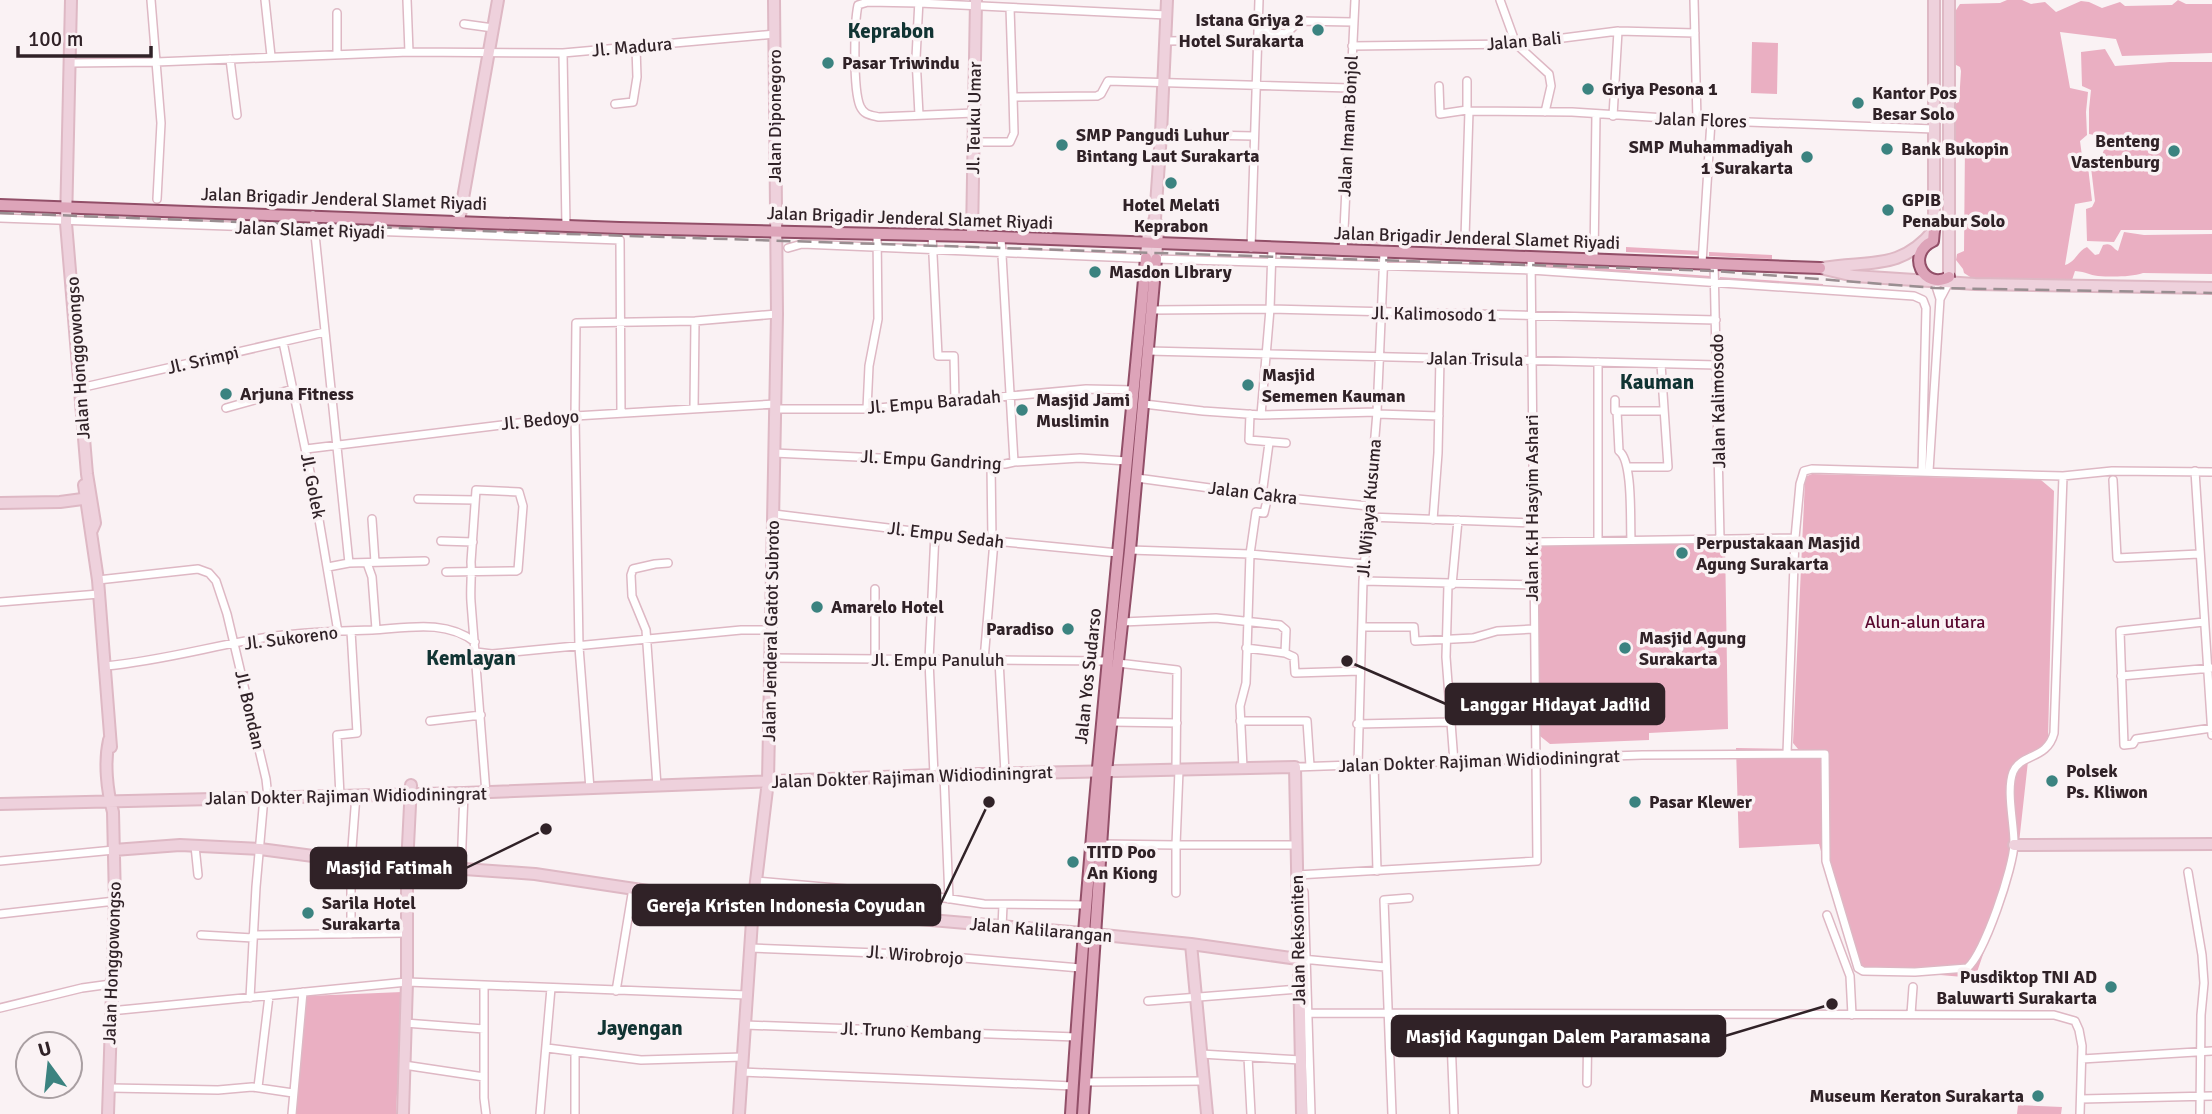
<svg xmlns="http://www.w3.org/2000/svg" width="2212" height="1114" font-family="Signika,sans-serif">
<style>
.green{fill:#eaafc2}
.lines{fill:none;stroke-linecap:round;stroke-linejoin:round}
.street-casing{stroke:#deb8c4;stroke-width:10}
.secondary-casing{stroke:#deb8c4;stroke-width:14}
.primary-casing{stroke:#924f68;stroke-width:14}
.street{stroke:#fff;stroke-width:7}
.secondary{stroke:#eed1dc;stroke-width:10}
.primary{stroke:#dda4b9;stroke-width:10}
.rail{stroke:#998e91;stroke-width:2.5;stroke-dasharray:14 7;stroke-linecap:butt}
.poi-dot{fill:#3b8380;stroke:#faf2f4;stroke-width:2.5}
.labels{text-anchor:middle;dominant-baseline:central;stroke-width:7;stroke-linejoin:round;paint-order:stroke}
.poi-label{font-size:18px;font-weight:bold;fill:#302227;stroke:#faf2f4;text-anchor:start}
.street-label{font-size:18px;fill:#302227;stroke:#faf2f4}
.park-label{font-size:18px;fill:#59082f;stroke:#faf2f4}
.quarter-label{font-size:21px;font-weight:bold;fill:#113433;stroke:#faf2f4}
.leader{fill:none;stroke:#302227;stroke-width:2.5}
.callout-dot{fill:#302227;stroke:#faf2f4;stroke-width:2.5}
.callout{fill:#302227;stroke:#302227;stroke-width:2.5}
.callout-label{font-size:19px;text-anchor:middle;font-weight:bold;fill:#fff}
</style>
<rect width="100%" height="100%" fill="#faf2f4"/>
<path class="green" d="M2007,0H2022L2031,4L2045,2L2056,12L2081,1L2089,2L2102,8L2120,2L2125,6L2172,5L2178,0L2186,4H2212V53L2122,56L2116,39L2060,32L2070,88L2088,92L2086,112L2087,135L2080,141L2082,156L2087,158L2092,201L2075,204L2065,265C2076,262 2077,251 2087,247L2095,255L2099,254L2103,245C2112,242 2112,248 2118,251L2124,232L2144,235L2212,234V274L2143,273C2131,277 2112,277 2098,276C2089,275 2087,272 2075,271L2072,280L2048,279V283L2004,285L1996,278L1978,282L1964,273L1963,269L1956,260L1957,254L1964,251L1965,143L1959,144C1945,133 1941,128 1944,109L1959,102L1961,71L1960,67C1933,55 1948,21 1960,4L2000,3Z
M1752,42L1778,43L1777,94L1751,93Z
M2105,49L2115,66L2170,62H2212V230H2121L2114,242L2087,241L2086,209L2092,207L2095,201L2090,159L2101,157C2105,149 2106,144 2100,136L2089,134V109L2091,90L2082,86L2081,52Z
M1351,238L1443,241L1442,245L1351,243Z
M1479,241L1526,243V248L1479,246Z
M1534,244L1591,246L1590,250L1534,248Z
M1626,247L1700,251V255L1626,252Z
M1709,252L1772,255V259L1709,256Z
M1539,264L1710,276L1709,280L1538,267Z
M1720,277L1823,284V287L1720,280Z
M1812,474L2041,480L2054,491L2048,740L2037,752H2029L2018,852L1975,978L1858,968L1843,932L1819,844L1739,848L1736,748L1798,749L1793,743L1805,480L1807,476Z
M1546,542H1725L1728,729L1649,733V740L1550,744L1540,736L1535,555Z
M402,992L396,1114H296L307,996Z
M2018,1105L2062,1107L2061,1114H2017Z"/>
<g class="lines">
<defs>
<path id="street" d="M151,0L161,123L157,199
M265,0L271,56
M407,0L409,52
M1500,0L1516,44L1549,74L1551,86L1545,112
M1694,0L1697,120
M1010,8L1013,97L1097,96L1101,94L1108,81L1350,88
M337,13V54
M464,24L493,28
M1258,30L1286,34L1299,21L1353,22
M1165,41L1258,40
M1352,46L1516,44L1618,31L1695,33
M563,53L566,226
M230,59L237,115
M70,63L156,62L409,52L563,53L775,34
M1439,86L1440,114L1467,110
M615,104L633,102L637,77L636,48
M1469,111L1572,112L1697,120L1934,129
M974,113L879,117C870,115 864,115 860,106C853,89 854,24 858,5L868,2L919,3L1167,15
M919,115L916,58L919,0
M1613,116L1618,31
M1161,134L1253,136
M974,142H1010L1014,133L1013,97
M313,215L349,563L425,561
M0,218L620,240L621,413
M932,235L938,356H954L955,401
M1001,238L1014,462
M1465,238L1469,111L1467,110V81
M788,248L802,244L1156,259L1531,270L1914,296L1923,300L1926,308L1922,471
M1251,248L1259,0
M1343,251L1355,0
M1594,259L1596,114
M1702,263L1711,121
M1714,263L1720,539
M1940,299L1949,282
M1152,310L1270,309L1716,320
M283,342L315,496L338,632
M1148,351L1717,365
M80,388L325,332
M1615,400V411H1617
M1144,404L1203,411L1261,415L1377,412
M226,408L293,389
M694,408L695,321
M775,409H867L1086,389L1134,390
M867,409L869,366L878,319L877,234
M1250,414L1249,440L1286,443
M1377,414L1439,416
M1261,415L1270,309L1272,249
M306,449L575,416L775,404
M774,453L1005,464L1014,462L1080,458L1127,461
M991,464L992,540
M1628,467H1668L1661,364
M1929,471L1940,299L1934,280
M2195,471L2212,735
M1137,478L1268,496L1369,506
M2113,480L2117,558L2199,554
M1262,495L1269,443
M418,499L475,500
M774,514L994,541L1118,553
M1368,517L1533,523
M372,519L375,562
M1433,520L1438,453L1440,358
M1598,540V362
M1631,540C1630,520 1633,461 1619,451L1617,411H1664
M441,541L473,542
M1533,542L1795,538
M1130,550L1250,554L1365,564
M367,563L372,577L376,629
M328,567L349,563
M446,572L516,571L518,570L523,506L519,492L476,490L471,562C472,576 470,588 471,602L486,793
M98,580L198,569L209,573L216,581L227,614L266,779L268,797
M1363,581L1533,585
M1448,585L1446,657L1454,762
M1452,585L1458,520
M875,589V660
M0,602L99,594
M1122,622L1216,618L1280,625L1286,630L1285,653
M2204,622L2120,631L2124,745L2133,744L2136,739L2212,728
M1362,627H1414L1415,641L1473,638L1497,631L1533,629
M1246,648L1285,653L1294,657L1295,673L1360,671
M1675,648H1680
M476,652L492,654L741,630H771
M769,658L1107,661
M984,660L994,541
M999,660L1005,773
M1118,663L1177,670L1176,770
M105,666C163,661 218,644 275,636C307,632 339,631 372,630C407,628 445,619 475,642
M2121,676L2212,668
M1449,694L1533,688
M430,721L481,715
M1240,721H1307L1310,766
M1111,722L1177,723
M1357,724L1451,722
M1787,753L1795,538L1800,484L1804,471L1812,469L2063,476L2112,471L2212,472
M1374,764L1377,871
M1358,765L1363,581L1377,412L1384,252
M1295,767L1642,755L1825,754L1826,861L1858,968L1863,971L1915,972L1967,968C1984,955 2014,866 2014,843C2014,823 2006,790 2013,772C2021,753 2047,760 2054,733L2063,476
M1243,768L1240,706L1246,683L1250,554L1256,512L1264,513L1268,496
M934,775L929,660L935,533
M944,775L949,899
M657,786L646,630L632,596L631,575L633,569L655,564L668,563
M590,789L579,647L575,416L576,323L695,321L777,314
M340,796L337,735L357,733L351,631
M1100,844L1176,845L1179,770
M195,846L198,875
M0,861L114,850
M461,869L464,793
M2188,872L2202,955L2204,983L2201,1015L2200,1114
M1297,875L1537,861L1531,257
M756,881L938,897L984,904L1085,905
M1304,892L1311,1114
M1176,893V845H1296
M0,914L115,901
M1827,915L1850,976L1852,1015
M1002,927L1003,905
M351,934V861L356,795
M201,935L253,938
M253,935L407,933
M750,948L929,955L1080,968
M1302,959L1385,967
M484,986V1098L486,1114
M616,991L633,888
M250,998L256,887L264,797
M1148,1001L1299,989
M0,1008L82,988L111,984
M110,1011L407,982L747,995
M1309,1013L2054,1015L2075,1021L2079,1030L2082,1046L2080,1114
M1450,1014L1454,1114
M1911,1014L1913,987
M405,1023L484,1029
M745,1025L1076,1037
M547,1048L641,1060L743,1057
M575,1052V1114
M1201,1054L1301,1060
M1248,1057L1251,1114
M2082,1059L2212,1051
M404,1065L484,1077
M742,1072L1073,1086
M1085,1082L1204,1081
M1587,1083L1588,1014
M258,1087L269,996
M110,1088L218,1090L252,1087L293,1093
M2081,1099L2212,1096
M292,1114L303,992
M540,1114L551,988
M1392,1114L1384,900L1409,898"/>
<path id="secondary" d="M71,0L66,223L87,474L95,523L92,530
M1949,0V282
M459,221L498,0
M972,236L976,0
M1146,258L1148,231L1155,219
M1156,259L1158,231L1155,219L1161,134L1167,0
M1820,268L1854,276L1975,284L2212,288
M1822,268C1869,260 1901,271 1934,230V0
M84,485L98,580L111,747
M0,503L60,502L90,498
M0,804L464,793L934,775L1295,767L1302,1114
M2014,845L2212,844
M114,850L180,845L260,849L351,861L535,874L721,902L1094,934L1191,944L1298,959
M1191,944L1207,1114
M108,1114L115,901L113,812C107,791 104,762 109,740
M403,1114L407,982V866L411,785
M739,1114L753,906L768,781L777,314L774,0"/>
<path id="primary" d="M0,205L620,228L972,236L1820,268
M1934,230L1933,241C1905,254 1924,291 1949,277
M1071,1114C1089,828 1120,543 1146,258
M1083,1114L1106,772L1130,550L1156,259"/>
</defs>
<use href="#street" class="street-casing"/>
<use href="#secondary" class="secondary-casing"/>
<use href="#primary" class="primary-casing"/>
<use href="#street" class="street"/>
<use href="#secondary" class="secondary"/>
<use href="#primary" class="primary"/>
<path class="rail" d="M0,213L508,232L1714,271L1935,288L2212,293"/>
</g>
<g class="poi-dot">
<circle cx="1318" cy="30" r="7"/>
<circle cx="828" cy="63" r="7"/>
<circle cx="1588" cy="89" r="7"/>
<circle cx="1858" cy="103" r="7"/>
<circle cx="1062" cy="145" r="7"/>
<circle cx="1887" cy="149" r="7"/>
<circle cx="2174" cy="151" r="7"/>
<circle cx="1807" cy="157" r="7"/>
<circle cx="1171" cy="183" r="7"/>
<circle cx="1888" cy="210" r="7"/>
<circle cx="1095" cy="272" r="7"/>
<circle cx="1248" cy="385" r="7"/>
<circle cx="226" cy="394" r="7"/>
<circle cx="1022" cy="410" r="7"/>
<circle cx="1682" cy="553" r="7"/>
<circle cx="817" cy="607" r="7"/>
<circle cx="1068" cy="629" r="7"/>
<circle cx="1625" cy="648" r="7"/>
<circle cx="2052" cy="781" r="7"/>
<circle cx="1635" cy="802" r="7"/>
<circle cx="1073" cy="862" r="7"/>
<circle cx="308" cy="913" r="7"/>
<circle cx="2111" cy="987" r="7"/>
<circle cx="2038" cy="1096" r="7"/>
</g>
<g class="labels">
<g class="poi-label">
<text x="1304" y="20" text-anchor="end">Istana Griya 2<tspan x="1304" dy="21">Hotel Surakarta</tspan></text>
<text x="842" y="63">Pasar Triwindu</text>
<text x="1602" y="89">Griya Pesona 1</text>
<text x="1872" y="93">Kantor Pos<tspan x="1872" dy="21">Besar Solo</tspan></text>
<text x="1076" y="135">SMP Pangudi Luhur<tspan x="1076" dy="21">Bintang Laut Surakarta</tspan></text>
<text x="2160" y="141" text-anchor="end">Benteng<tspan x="2160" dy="21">Vastenburg</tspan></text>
<text x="1793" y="147" text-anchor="end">SMP Muhammadiyah<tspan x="1793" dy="21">1 Surakarta</tspan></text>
<text x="1901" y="149">Bank Bukopin</text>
<text x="1902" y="200">GPIB<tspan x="1902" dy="21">Penabur Solo</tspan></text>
<text x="1171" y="205" text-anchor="middle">Hotel Melati<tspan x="1171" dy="21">Keprabon</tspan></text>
<text x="1109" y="272">Masdon LIbrary</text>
<text x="1262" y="375">Masjid<tspan x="1262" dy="21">Sememen Kauman</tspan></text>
<text x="240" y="394">Arjuna Fitness</text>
<text x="1036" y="400">Masjid Jami<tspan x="1036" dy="21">Muslimin</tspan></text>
<text x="1696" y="543">Perpustakaan Masjid<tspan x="1696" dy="21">Agung Surakarta</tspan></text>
<text x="831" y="607">Amarelo Hotel</text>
<text x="1054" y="629" text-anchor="end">Paradiso</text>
<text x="1639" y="638">Masjid Agung<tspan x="1639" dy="21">Surakarta</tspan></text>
<text x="2066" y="771">Polsek<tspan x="2066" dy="21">Ps. Kliwon</tspan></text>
<text x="1649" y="802">Pasar Klewer</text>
<text x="1087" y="852">TITD Poo<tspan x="1087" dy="21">An Kiong</tspan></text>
<text x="322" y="903">Sarila Hotel<tspan x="322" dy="21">Surakarta</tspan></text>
<text x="2097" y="977" text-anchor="end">Pusdiktop TNI AD<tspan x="2097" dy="21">Baluwarti Surakarta</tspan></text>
<text x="2024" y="1096" text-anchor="end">Museum Keraton Surakarta</text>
</g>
<g class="street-label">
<text transform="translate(1524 41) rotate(-5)">Jalan Bali</text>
<text transform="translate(632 47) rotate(-5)">Jl. Madura</text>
<text transform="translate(775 116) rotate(-90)">Jalan Diponegoro</text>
<text transform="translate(974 118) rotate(-89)">Jl. Teuku Umar</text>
<text transform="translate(1701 120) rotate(2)">Jalan Flores</text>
<text transform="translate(1348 126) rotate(-87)">Jalan Imam Bonjol</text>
<text transform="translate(344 199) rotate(2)">Jalan Brigadir Jenderal Slamet Riyadi</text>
<text transform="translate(910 218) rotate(2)">Jalan Brigadir Jenderal Slamet Riyadi</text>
<text transform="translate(310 230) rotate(2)">Jalan Slamet Riyadi</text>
<text transform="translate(1477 238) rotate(2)">Jalan Brigadir Jenderal Slamet Riyadi</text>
<text transform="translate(1434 314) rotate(1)">Jl. Kalimosodo 1</text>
<text transform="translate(78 358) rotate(-94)">Jalan Honggowongso</text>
<text transform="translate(1475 359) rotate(1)">Jalan Trisula</text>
<text transform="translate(203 360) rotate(-13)">Jl. Srimpi</text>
<text transform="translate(1718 401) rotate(-91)">Jalan Kalimosodo</text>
<text transform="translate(934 402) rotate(-5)">Jl. Empu Baradah</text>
<text transform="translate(540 420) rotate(-6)">Jl. Bedoyo</text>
<text transform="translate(931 460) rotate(3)">Jl. Empu Gandring</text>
<text transform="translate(313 486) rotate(79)">Jl. Golek</text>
<text transform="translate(1253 493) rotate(7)">Jalan Cakra</text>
<text transform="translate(1369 508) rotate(-85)">Jl. Wijaya Kusuma</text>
<text transform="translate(1532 508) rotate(-90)">Jalan K.H Hasyim Ashari</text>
<text transform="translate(946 535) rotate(7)">Jl. Empu Sedah</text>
<text transform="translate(771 631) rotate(-89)">Jalan Jenderal Gatot Subroto</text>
<text transform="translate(291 638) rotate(-7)">Jl. Sukoreno</text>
<text x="938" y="660">Jl. Empu Panuluh</text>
<text transform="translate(1088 676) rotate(-84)">Jalan Yos Sudarso</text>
<text transform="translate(250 710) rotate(77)">Jl. Bondan</text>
<text transform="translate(1479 761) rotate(-2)">Jalan Dokter Rajiman Widiodiningrat</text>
<text transform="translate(912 777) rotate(-2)">Jalan Dokter Rajiman Widiodiningrat</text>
<text transform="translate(346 796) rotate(-1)">Jalan Dokter Rajiman Widiodiningrat</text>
<text transform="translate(1041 930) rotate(5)">Jalan Kalilarangan</text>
<text transform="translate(1298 940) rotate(-91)">Jalan Reksoniten</text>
<text transform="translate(915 955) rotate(4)">Jl. Wirobrojo</text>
<text transform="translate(112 963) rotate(-88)">Jalan Honggowongso</text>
<text transform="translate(911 1031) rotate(2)">Jl. Truno Kembang</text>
</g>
<g class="park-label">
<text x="1925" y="622">Alun-alun utara</text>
</g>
<g class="quarter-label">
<text x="891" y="31">Keprabon</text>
<text x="1657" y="382">Kauman</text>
<text x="471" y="658">Kemlayan</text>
<text x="640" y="1028">Jayengan</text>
</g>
</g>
<path class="leader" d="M1347 661L1446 704M546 829L466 868M989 802L940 905M1832 1004L1725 1036"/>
<g class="callout-dot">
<circle cx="1347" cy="661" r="7"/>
<circle cx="546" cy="829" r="7"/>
<circle cx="989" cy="802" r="7"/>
<circle cx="1832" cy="1004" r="7"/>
</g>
<g class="callout">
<rect x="1446" y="684" width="218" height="40" rx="7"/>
<rect x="311" y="848" width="155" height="40" rx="7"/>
<rect x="633" y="885" width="307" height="40" rx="7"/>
<rect x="1392" y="1016" width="333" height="40" rx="7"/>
</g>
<g class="callout-label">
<text x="1555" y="711">Langgar Hidayat Jadiid</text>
<text x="389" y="874">Masjid Fatimah</text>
<text x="786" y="912">Gereja Kristen Indonesia Coyudan</text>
<text x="1558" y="1043">Masjid Kagungan Dalem Paramasana</text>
</g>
<g transform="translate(49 1065) rotate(345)"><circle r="33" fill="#faf2f4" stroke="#a99fa2" stroke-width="2"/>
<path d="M0-5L12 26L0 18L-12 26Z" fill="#3b8380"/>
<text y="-10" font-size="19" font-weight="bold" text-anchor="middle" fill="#302227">U</text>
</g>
<path d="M18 46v10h133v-10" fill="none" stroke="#302227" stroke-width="3.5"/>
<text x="28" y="46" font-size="21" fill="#302227" stroke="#faf2f4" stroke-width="5" paint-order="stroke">100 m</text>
</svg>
